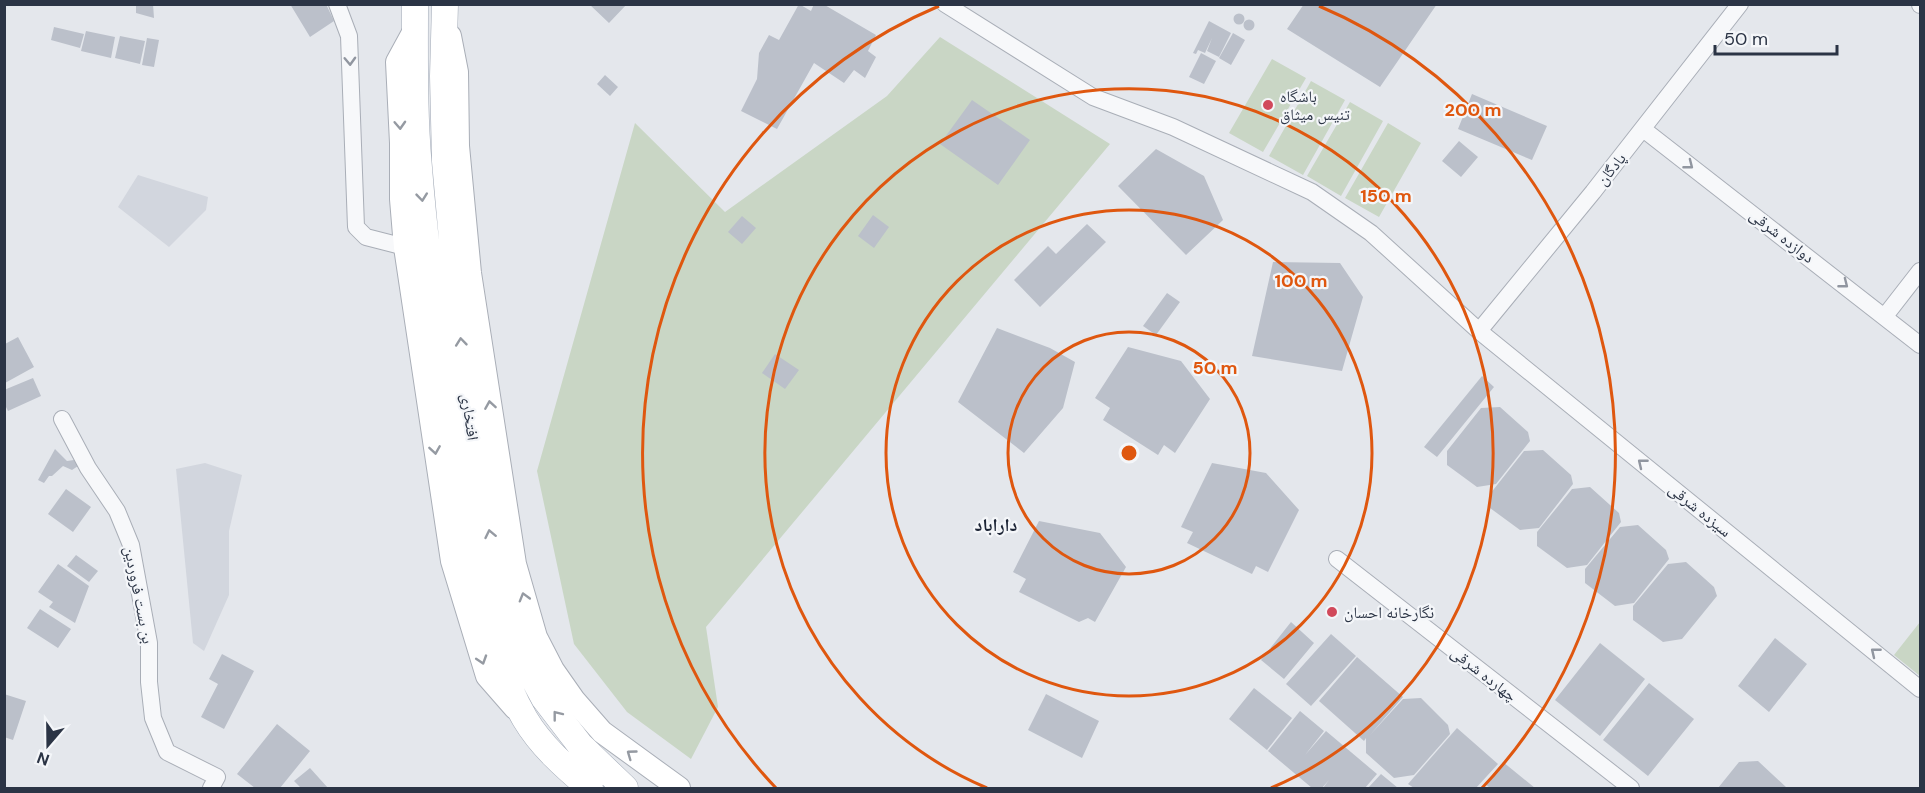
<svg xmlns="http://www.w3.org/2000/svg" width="1925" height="793" font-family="'DM Sans','Noto Naskh Arabic',sans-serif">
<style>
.built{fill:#d2d6de}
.green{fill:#c9d6c5}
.building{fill:#bbc0ca}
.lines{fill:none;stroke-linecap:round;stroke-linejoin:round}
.minor-casing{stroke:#a9aeb7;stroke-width:18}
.secondary-casing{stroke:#a9aeb7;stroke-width:24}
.primary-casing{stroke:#a3abb8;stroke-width:27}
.minor{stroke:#f7f8fa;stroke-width:16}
.secondary{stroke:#fff;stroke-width:22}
.primary{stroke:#fff;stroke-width:26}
.oneway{stroke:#9196a0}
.oneway2{stroke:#959aa2}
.ring{fill:none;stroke:#df570f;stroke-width:3}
.poi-dot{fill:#d1495b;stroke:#f4f6f9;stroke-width:2}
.labels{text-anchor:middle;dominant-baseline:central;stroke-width:4.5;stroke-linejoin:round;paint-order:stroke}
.poi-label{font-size:16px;fill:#2b3445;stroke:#f4f6f9;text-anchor:start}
.street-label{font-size:16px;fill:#2b3445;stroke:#f4f6f9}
.neighbourhood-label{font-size:18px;font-weight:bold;fill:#1d2536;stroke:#f4f6f9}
.centre{fill:#df570f;stroke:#f4f6f9;stroke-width:3}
.ring-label{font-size:18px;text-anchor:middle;font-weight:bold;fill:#df570f;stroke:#f4f6f9;stroke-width:4.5;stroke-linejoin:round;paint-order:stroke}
</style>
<rect width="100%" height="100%" fill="#e4e7ec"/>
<path class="built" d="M138,175L208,197L206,210L169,247L118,207Z
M205,463L242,475L229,531V595L204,651L193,643L176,469Z"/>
<path class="green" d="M940,37L1110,144L706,627L718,707L691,759L627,712L574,644L537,471L635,123L725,212L887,96Z
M1272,59L1306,78L1263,152L1229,133Z
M1311,81L1345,100L1303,175L1269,156Z
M1350,102L1383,121L1341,196L1307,176Z
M1388,123L1421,143L1379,217L1345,198Z
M1920,622V676L1894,655Z"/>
<path class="building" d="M136,4H153L154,18L136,13Z
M290,4H326L334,21L310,37Z
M589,4H627L609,23Z
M799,4L811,11L814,4H823L876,35L868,51L876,57L865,78L854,70L844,83L814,63L777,129L741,111L757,79L759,53L769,35L779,40Z
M1304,4H1437L1380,87L1287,29Z
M1233.5 19a5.5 5.5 0 1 1 11 0a5.5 5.5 0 1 1-11 0Z
M1243.5 25a5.5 5.5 0 1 1 11 0a5.5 5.5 0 1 1-11 0Z
M1209,21L1231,33L1219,57L1207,51L1212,38L1205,53L1198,50L1196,54L1193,53Z
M54,27L84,34L80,48L51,40Z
M86,31L115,37L111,58L81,51Z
M1233,33L1245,40L1231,65L1219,58Z
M120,36L145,41L140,64L115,58Z
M147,38L159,40L154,67L142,65Z
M1201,53L1216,61L1204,84L1189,77Z
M605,75L618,87L610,96L597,84Z
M1472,94L1547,126L1532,160L1458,129Z
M972,100L1030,140L998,185L940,144Z
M1459,141L1478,157L1461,177L1442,161Z
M1156,149L1204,176L1223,220L1186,255L1118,186Z
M873,215L889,227L874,248L858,236Z
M742,216L756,228L742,244L728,232Z
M1087,224L1106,242L1040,307L1014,280L1048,246L1056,254Z
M1273,262L1340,263L1363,297L1342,371L1252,356Z
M1167,293L1180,302L1156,335L1143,326Z
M997,328L1050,348L1075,362L1063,408L1024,453L958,402Z
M18,337L34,367L5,383V344Z
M1128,347L1181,361L1210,399L1175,453L1164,445L1158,455L1103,420L1110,408L1095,398Z
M775,354L799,370L785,389L762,373Z
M1482,376L1494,387L1437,457L1424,447Z
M33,378L41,396L8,411L4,403V390Z
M1500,407L1528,432L1530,441L1496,484L1477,487L1447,465V451L1481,408Z
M55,449L67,461L74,460L78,466L72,470L63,466L52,476H49L44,483L38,480Z
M1543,450L1571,475L1573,484L1539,528L1520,530L1490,508V494L1524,451Z
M1212,463L1266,473L1299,510L1268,572L1256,566L1252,574L1187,543L1193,532L1181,527Z
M1590,487L1619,513L1621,522L1587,565L1567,568L1537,546V532L1572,489Z
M66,489L91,507L73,532L48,514Z
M1039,521L1100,533L1126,567L1095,622L1088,618L1079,622L1019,592L1026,579L1013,572Z
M1638,525L1666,550L1669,559L1634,603L1615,606L1585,583V569L1620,527Z
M76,555L98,571L89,582L67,566Z
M1686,562L1714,587L1717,596L1682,639L1663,642L1633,620V606L1668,564Z
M58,564L89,586L75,623L49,607L53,602L38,592Z
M40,609L71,629L58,648L27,628Z
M1291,622L1314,643L1284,679L1261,660Z
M1331,634L1356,656L1311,706L1286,684Z
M1775,638L1807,664L1769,712L1738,686Z
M1600,643L1645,679L1600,736L1555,700Z
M222,654L254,671L224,729L201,717L218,684L209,679Z
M1357,657L1403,697L1370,735L1403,699L1421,698L1448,725L1450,734L1414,775L1394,778L1366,753V738L1364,741L1319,701Z
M1649,683L1694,719L1648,776L1603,740Z
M1254,688L1292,718L1267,750L1229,719Z
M4,694L26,701L13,740L4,737Z
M1046,694L1099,721L1082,758L1028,730Z
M1300,711L1324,731L1305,755L1326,731L1377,774L1365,788H1323L1329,780L1322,788H1312L1268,751Z
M277,724L310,751L280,788H255L237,774Z
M1457,728L1498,764L1476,788H1414L1408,784Z
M1758,761L1787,788H1718L1739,762Z
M1503,762L1535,788H1490L1485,784Z
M310,768L328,788H301L294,781Z
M1381,774L1398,788H1368Z"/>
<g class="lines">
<defs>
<path id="minor" d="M337,4L349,36L356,227L366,237L405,247
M945,4L1093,97L1173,127L1312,192L1371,233L1479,331L1920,689
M1920,4V5
M1643,129L1920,345
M1885,316L1920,271
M1479,331L1593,192L1740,4
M62,419L88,468L117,511L131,545L149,643V682L153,718L167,752L217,777L211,788
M1337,559L1631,788"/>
<path id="secondary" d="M415,29L397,62L401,143V199L405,247L420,347L452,561L487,676L515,708
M450,36L457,72L458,146L470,273L515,564L536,637L553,670L574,700L602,732L679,788"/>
<path id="primary" d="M415,4C415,59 414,114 419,168C427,272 444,376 461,479C474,560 483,646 525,719C541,746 566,768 590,788
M445,4L443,76L445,161L460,329L480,486L497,565L518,650L544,698L580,745L625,788"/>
</defs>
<use href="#minor" class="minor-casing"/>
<use href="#secondary" class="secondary-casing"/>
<use href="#primary" class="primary-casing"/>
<use href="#minor" class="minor"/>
<use href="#secondary" class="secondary"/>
<use href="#primary" class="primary"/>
</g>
<defs><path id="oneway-chevron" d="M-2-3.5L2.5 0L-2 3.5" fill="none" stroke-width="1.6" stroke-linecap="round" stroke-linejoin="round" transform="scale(1.5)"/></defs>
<g class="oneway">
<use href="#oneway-chevron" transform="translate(350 61) rotate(88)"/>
<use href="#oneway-chevron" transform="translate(1689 165) rotate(38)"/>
<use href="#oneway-chevron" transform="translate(1844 284) rotate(38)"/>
<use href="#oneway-chevron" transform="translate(1642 463) rotate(-141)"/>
<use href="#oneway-chevron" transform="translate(1875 652) rotate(-141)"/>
</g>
<g class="oneway2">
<use href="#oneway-chevron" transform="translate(400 125) rotate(87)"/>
<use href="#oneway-chevron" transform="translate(422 197) rotate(84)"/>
<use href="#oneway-chevron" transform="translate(461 342) rotate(-96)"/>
<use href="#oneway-chevron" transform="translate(490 405) rotate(-99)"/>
<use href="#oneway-chevron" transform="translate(435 450) rotate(81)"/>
<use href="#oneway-chevron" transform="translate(490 534) rotate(-102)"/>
<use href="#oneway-chevron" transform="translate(524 597) rotate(-106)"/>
<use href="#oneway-chevron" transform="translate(482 660) rotate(72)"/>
<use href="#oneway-chevron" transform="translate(557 715) rotate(-128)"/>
<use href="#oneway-chevron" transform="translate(631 754) rotate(-144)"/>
</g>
<g class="ring">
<circle cx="1129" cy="453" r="121"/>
<circle cx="1129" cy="453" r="243"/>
<path d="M987 788A364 364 0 1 1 1271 788"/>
<path d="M776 788A486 486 0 0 1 939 6M1319 6A486 486 0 0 1 1482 788"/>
</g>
<g class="poi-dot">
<circle cx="1268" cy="105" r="6"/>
<circle cx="1332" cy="612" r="6"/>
</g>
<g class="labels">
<g class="poi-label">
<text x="1280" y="96">باشگاه<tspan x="1280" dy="18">تنيس ميثاق</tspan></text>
<text x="1344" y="612">نگارخانه احسان</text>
</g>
<g class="street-label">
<text transform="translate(1611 169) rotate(-51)">پادگان</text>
<text transform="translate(1782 236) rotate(38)">دوازده شرقی</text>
<text transform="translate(470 417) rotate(82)">افتخاری</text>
<text transform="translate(1700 510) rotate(39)">سیزده شرقی</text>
<text transform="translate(139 595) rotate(79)">بن بست فروردین</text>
<text transform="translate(1484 674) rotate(38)">چهارده شرقی</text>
</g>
<g class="neighbourhood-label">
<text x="996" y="525">داراباد</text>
</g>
</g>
<circle cx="1129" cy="453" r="9" class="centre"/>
<g class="ring-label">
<text x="1473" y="116">200 m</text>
<text x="1386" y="202">150 m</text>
<text x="1301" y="287">100 m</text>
<text x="1215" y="374">50 m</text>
</g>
<rect width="1925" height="793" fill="none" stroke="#2b3445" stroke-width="12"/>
<g transform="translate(48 745) rotate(200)" stroke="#f4f6f9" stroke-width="4.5" paint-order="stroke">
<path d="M0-4.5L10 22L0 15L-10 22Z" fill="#2b3445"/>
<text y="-9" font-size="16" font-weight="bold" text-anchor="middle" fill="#2b3445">N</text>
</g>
<path d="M1715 45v9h122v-9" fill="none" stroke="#2b3445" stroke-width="3"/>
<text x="1724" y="45" font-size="18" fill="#2b3445" stroke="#f4f6f9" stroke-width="4.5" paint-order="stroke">50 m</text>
</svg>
